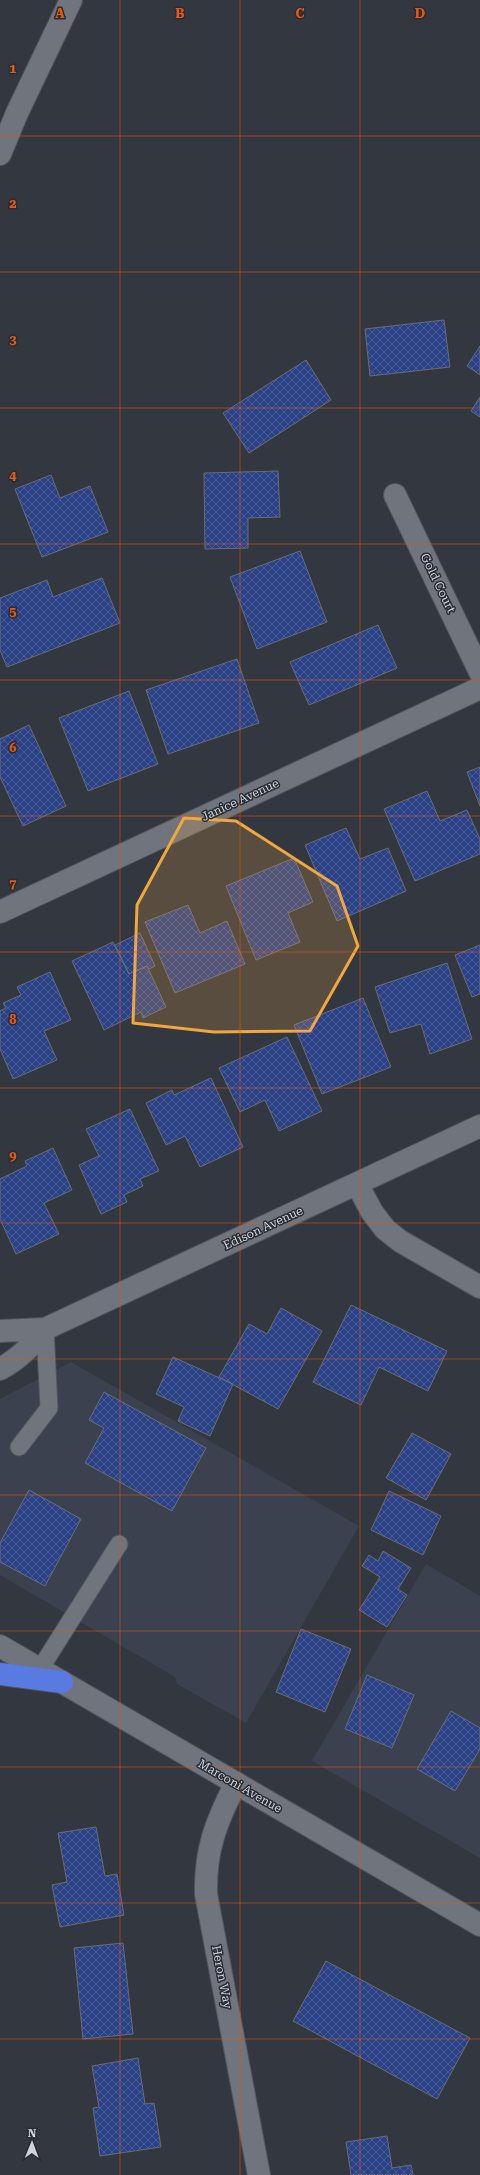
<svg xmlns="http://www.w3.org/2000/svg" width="480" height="2175" font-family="'Roboto Serif',serif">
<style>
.built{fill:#3b414f}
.building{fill:url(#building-cross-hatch);stroke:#686c75}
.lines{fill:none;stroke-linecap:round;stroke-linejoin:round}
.lane-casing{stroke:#52555c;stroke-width:19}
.street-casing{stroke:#52555c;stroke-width:24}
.secondary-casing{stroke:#52555c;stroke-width:24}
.highway-casing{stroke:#52555c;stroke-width:24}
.lane{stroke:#70747d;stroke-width:17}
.street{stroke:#70747d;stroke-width:22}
.secondary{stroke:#70747d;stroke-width:22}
.highway{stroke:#587ae1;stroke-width:22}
.marked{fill:#efa73e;fill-opacity:0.2;stroke:#efa73e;stroke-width:3;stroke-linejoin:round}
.grid{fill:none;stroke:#e8590c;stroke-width:1;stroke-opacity:0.55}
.labels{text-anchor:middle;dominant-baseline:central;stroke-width:3;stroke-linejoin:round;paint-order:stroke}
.street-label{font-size:12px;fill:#d1d4d9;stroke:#292d35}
.grid-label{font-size:13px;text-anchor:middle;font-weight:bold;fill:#e8590c;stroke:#292d35;stroke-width:3;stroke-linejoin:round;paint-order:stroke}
</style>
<defs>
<pattern id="building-cross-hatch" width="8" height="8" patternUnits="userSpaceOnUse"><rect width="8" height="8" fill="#2b4186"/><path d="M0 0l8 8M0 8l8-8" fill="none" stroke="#495c96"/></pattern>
</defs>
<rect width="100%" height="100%" fill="#33373f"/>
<path class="built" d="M71,1362L359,1526L246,1723L177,1684L175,1677L0,1575V1399Z
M426,1564L480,1596V1858L312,1761Z"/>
<path class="building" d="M444,320L450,367L370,376L365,329Z
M480,346V375L467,366Z
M306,360L331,400L249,453L223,413Z
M480,397V417L471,411Z
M278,471L280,517L248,518V548L205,549L204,473Z
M51,475L60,498L90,486L108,532L42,557L15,489Z
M300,551L327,622L257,649L230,577Z
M102,578L120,623L7,667L0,650V598L47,580L53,597Z
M378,625L397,668L309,705L290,662Z
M237,659L259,723L168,754L146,690Z
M129,691L158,764L88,791L59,718Z
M29,725L66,806L23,826L0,777V739Z
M480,767V806L467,772Z
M427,791L440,821L467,810L480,839V854L415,881L384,809Z
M346,828L360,859L388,848L406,891L337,921L305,845Z
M294,858L313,902L288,913L300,942L256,960L226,886Z
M188,905L200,933L227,921L245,964L175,993L145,922Z
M140,933L155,966L149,969L147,966L129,974L115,945Z
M113,942L129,974L147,966L166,1007L143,1018L141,1012L104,1030L72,961Z
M480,945V994L472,997L455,955Z
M447,963L472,1039L430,1054L421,1024L390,1033L375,987Z
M50,972L71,1020L44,1031L57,1060L13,1079L0,1049V1011L6,1008L3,1003L21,995L17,987Z
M363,998L391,1067L322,1094L294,1025Z
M287,1037L322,1111L279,1131L265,1100L240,1112L219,1068Z
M211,1078L243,1147L200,1167L185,1136L166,1145L146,1103L172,1090L174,1095Z
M130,1109L159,1171L140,1179L143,1186L124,1195L127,1202L101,1214L79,1165L99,1156L86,1129Z
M53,1148L72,1190L44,1203L59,1234L16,1254L0,1219V1179L27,1166L25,1161Z
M351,1305L447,1351L428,1391L379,1367L361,1405L313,1382Z
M281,1308L322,1331L278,1409L219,1377L249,1324L267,1334Z
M173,1357L233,1384L210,1436L178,1421L184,1407L156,1394Z
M104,1392L206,1448L172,1511L85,1463L104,1428L89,1420Z
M412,1433L451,1454L426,1500L386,1478Z
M29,1490L81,1519L45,1586L0,1562V1543Z
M389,1491L441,1516L423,1555L371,1530Z
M383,1551L411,1568L398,1589L407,1595L387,1627L359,1610L380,1577L362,1566L369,1555L378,1561Z
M301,1629L351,1649L325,1712L276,1692Z
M367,1675L414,1695L392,1748L345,1729Z
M451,1711L480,1728V1749L455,1791L417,1769Z
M96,1827L105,1876L117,1874L124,1915L60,1927L52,1885L67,1882L58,1833Z
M123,1943L133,2034L83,2039L74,1948Z
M326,1961L470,2038L437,2099L293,2021Z
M138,2058L145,2104L154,2103L161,2147L100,2156L93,2108L99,2107L92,2066Z
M387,2136L392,2168L411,2165L413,2175H351L346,2142Z"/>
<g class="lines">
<defs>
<path id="lane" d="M19,1447L49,1408L45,1329
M40,1669L119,1544"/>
<path id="street" d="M0,154L17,113L71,0
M395,495L480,672
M0,912L480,688
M357,1184L372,1212L385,1229L400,1241L480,1287
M236,1783C216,1822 205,1850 206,1894L259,2175"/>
<path id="secondary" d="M0,1331L45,1329L480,1126
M0,1369C19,1359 32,1345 45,1329
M0,1646L480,1925"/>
<path id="highway" d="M0,1674L62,1682"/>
</defs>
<use href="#lane" class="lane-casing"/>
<use href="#street" class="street-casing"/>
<use href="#secondary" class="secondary-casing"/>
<use href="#highway" class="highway-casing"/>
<use href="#lane" class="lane"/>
<use href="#street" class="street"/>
<use href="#secondary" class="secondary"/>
<use href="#highway" class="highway"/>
</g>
<path class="marked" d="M184,818L236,821L337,886L358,946L310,1031L214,1032L133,1023L137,905Z"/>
<path class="grid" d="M120,0V2175M240,0V2175M360,0V2175M0,136H480M0,272H480M0,408H480M0,544H480M0,680H480M0,816H480M0,952H480M0,1088H480M0,1223H480M0,1359H480M0,1495H480M0,1631H480M0,1767H480M0,1903H480M0,2039H480"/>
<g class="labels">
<g class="street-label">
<text transform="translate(438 583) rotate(64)">Gold Court</text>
<text transform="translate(240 800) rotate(-25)">Janice Avenue</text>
<text transform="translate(263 1228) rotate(-25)">Edison Avenue</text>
<text transform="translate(240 1786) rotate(30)">Marconi Avenue</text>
<text transform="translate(222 1977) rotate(79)">Heron Way</text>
</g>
</g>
<g class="grid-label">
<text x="60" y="18">A</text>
<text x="180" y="18">B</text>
<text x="300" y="18">C</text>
<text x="420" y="18">D</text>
<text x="13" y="73">1</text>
<text x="13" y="208">2</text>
<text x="13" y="344">3</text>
<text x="13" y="480">4</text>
<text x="13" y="616">5</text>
<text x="13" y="752">6</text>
<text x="13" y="888">7</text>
<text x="13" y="1024">8</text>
<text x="13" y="1160">9</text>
</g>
<g transform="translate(32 2143) rotate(1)" stroke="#292d35" stroke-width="3" paint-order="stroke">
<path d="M0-3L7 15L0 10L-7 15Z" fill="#d1d4d9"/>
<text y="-6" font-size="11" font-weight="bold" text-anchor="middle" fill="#d1d4d9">N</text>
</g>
</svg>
